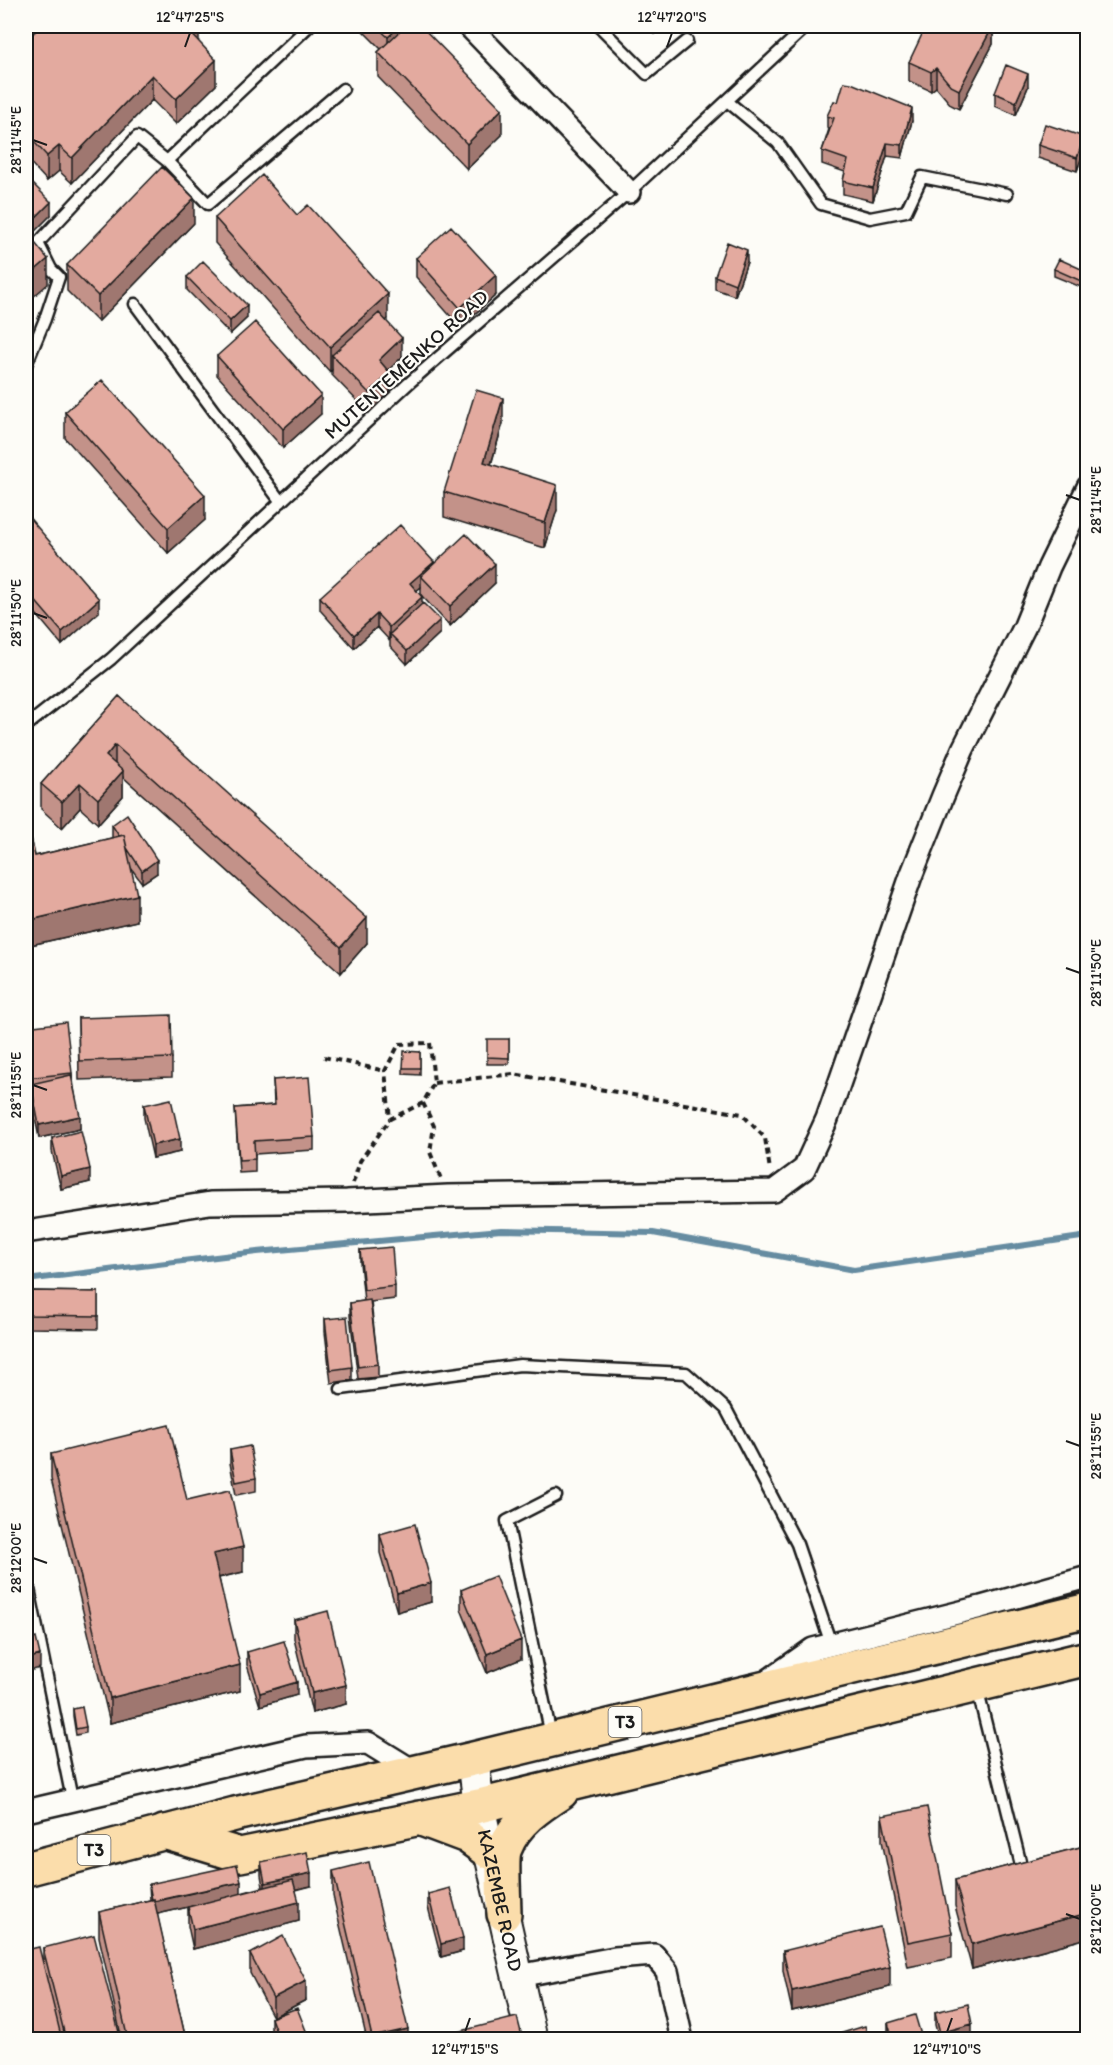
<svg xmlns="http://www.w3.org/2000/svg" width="1113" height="2065" font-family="Itim,sans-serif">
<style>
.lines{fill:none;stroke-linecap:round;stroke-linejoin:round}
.stream{stroke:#668ca1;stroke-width:6}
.service-casing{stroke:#1c1c1c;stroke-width:15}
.minor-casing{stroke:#1c1c1c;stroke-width:26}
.secondary-casing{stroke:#1c1c1c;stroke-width:34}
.trunk-casing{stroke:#1c1c1c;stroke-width:38}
.path{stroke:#1c1c1c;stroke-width:4;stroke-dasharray:6 4.5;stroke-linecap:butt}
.service{stroke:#fdfcf7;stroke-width:10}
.minor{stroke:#fdfcf7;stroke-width:21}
.secondary{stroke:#fdfcf7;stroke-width:30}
.trunk{stroke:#fbddab;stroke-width:33}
.wall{fill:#c39289;stroke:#1c1c1c;stroke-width:1.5}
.shaded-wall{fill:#9f776f;stroke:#1c1c1c;stroke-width:1.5}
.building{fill:#e3aa9f;stroke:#1c1c1c;stroke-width:1.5}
.ticks{fill:none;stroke:#1c1c1c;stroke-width:2}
.labels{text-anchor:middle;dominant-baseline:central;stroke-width:4.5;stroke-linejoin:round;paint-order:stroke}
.shield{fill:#fdfcf7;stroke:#605f5e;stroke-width:1.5}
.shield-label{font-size:18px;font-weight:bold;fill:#1c1c1c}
.street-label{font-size:20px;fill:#1c1c1c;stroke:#fdfcf7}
.neatline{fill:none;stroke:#1c1c1c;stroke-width:2}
.ticks-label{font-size:15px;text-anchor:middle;fill:#1c1c1c}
</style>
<rect width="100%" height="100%" fill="#fdfcf7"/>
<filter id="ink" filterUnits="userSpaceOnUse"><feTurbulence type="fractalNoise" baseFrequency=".0167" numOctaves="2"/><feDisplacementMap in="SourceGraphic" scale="12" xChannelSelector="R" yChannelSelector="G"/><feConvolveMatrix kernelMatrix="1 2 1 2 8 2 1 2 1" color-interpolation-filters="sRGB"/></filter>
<g filter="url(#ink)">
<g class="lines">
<path class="stream" d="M26,1280L257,1252L501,1230L653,1233L854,1270L1088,1236"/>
<defs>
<path id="service" d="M599,26L647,74L687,41
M727,101L778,143L821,204L870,218L906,211L922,177L1007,194
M167,161L208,204L343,89
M135,304L281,502
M26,365L45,319L59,277L51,269L38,243L137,137L167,161L309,26
M26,726L111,659L409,383L629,192L807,26
M341,1389L520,1365L686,1373L726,1409L797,1544L831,1644
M26,1574L72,1799
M977,1688L1021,1865
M551,1736L507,1521L556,1496"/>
<path id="minor" d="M469,26L629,192
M26,1232L210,1203L347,1201L448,1196L774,1191L804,1169L827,1119L911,876L943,796L963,749L1025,626L1049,567L1088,487
M769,1680L813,1649L981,1607L1088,1577
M26,1811L306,1746L368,1743L415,1772
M518,1976L615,1958L654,1955L667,1971L682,2040"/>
<g id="secondary">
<path id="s1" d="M473,1759L479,1806L532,2040"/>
</g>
<path id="trunk" d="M419,1818L467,1836L489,1852
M164,1832L240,1855L479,1806L1088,1658
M26,1869L235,1814L473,1759L1088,1610
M504,1914C504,1901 501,1857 505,1848C515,1822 539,1806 561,1792"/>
</defs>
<use href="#service" class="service-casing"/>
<use href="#minor" class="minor-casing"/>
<use href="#secondary" class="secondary-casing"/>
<use href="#trunk" class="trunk-casing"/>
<path class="path" d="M430,1043L434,1083L423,1103L390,1119L385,1071L399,1044Z
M324,1057L385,1071
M434,1083L513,1074L742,1114L765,1138L770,1170
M423,1103L434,1126L430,1152L441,1179
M353,1183L360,1161L390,1119"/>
<use href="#service" class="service"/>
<use href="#minor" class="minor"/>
<use href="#secondary" class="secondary"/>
<use href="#trunk" class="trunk"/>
</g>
<path class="wall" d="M199,26L198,41L216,85L176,124L152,100L72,183L59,171L47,181L26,158V40Z
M358,26H421L502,135L467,169L378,77V52L381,49Z
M647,26H664L655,34Z
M993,26V44L959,109L951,105L936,87L931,91L909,81V62Z
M1028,87L1016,115L995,106V93Z
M827,116L912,121L902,158L887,156L873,201L843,194V181L845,172L822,164V151L829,129L827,128Z
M1038,145L1084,150L1077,171L1038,158Z
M1088,176V195L1083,193V187Z
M26,177L51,215L34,232L26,223Z
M297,215L388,319L386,321L402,357L388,370L390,392L369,413L332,375V370L330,372L215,243V218Z
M194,223L98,322L67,291V265Z
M416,258L496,295L460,327L416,277Z
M747,262L735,296L715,289V276Z
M1054,269L1088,272V290L1054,276Z
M187,277L247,318L230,334L187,290Z
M217,356L321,414L283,448L217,375Z
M65,412L205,520L168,553L65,438Z
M503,423L491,465L557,510L545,548L444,517V492Z
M26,514L99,612L62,645L26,602Z
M434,564L495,583L450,626L421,595V587L416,591L422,603L440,633L407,664L390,646V639L389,640L377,627L354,648L320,610V597Z
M119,696L367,943L341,973L123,777V796L98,824L80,808L62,828L41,809V784Z
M26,815L35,856L112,838V825L157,873L142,883L131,868L137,921L26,946Z
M78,1018L172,1058V1077L79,1080Z
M26,1027L72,1073L80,1129L39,1138L31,1097V1090L26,1091Z
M509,1039V1064H487V1057Z
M420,1052V1075L403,1074V1068Z
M273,1080L314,1137V1150L255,1154V1172L239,1173L235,1108L274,1105Z
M144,1105L180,1152L153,1158L144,1118Z
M52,1138L90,1182L61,1189L52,1151Z
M360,1250L395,1286V1299L371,1302L378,1364V1377L358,1379L350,1316V1303L364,1301L360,1263Z
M29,1291L98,1292V1329L29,1328Z
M325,1319L352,1367V1380L331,1383L325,1332Z
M230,1450L256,1478V1491L236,1495L230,1463Z
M51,1454L187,1500L243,1572L219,1578L240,1691L110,1723L51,1479Z
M380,1534L431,1602L397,1612L380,1553Z
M461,1590L521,1659L487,1673L461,1609Z
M294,1620L346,1704L312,1713L294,1639Z
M247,1652L297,1695L260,1706L247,1665Z
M73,1709L86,1727V1733L76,1735L73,1716Z
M882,1816L952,1933V1958L908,1967L882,1841Z
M1088,1845V1938L972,1969L955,1906V1880Z
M261,1862L311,1886L296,1890L299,1921L193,1949L188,1926V1907L197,1905L157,1914L186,2040H122L99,1937V1912L150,1900L149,1884L241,1893L263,1887L261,1875Z
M333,1871L408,2040H367L333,1896Z
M428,1894L463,1951L441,1957L428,1907Z
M43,1948L121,2040H26L43,1963Z
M783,1951L890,1987L792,2011L783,1971Z
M250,1954L306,2000L273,2017L250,1973Z
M935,2012L972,2037L964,2040H939L935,2025Z
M271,2018L307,2040H274L271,2031Z
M888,2023L921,2040H890L888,2036Z"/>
<path class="shaded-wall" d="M188,26H199V40L186,53V28Z
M400,26H415L388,56V37Z
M655,26H664L655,34Z
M993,26V44L959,109V90Z
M216,60V85L176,124V99Z
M936,68V87L931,91V72Z
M1028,74V87L1016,115V102Z
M152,75V100L72,183V158Z
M912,108V121L902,158V145Z
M502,109V135L467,169V144Z
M1084,137V150L1077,171V158Z
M887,143V156L873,201V188Z
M59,146V171L47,181V156Z
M194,198V223L98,322V296Z
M51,202V215L34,232V219Z
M747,250V262L735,296V284Z
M48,259V284L26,303V278Z
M496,275V295L460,327V308Z
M388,294V319L340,363L332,355V370L330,372V347Z
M247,305V318L230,334V321Z
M402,338V357L379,379V360Z
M390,373V392L369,413V393Z
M321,395V414L283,448V429Z
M503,398V423L484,488V462Z
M557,485V510L545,548V523Z
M205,495V520L168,553V528Z
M434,562V575L421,576V587L410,596V583Z
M495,564V583L450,626V606Z
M422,597V610L390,634V639L389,640V627Z
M99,599V612L62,645V632Z
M377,614V627L354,648V635Z
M440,620V633L407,664V651Z
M115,745V770L106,756Z
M123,771V796L98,824V799Z
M80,783V808L62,828V802Z
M157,860V873L142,883V871Z
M137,895V921L26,946V921Z
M367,918V943L341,973V947Z
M80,1116V1129L39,1138V1125Z
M180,1139V1152L153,1158V1145Z
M90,1169V1182L61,1189V1176Z
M243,1547V1572L213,1579V1554Z
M431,1583V1602L397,1612V1593Z
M521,1640V1659L487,1673V1654Z
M40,1655V1668L26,1672V1659Z
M240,1665V1691L110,1723V1698Z
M297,1682V1695L260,1706V1693Z
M346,1685V1704L312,1713V1693Z
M311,1873V1886L265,1896V1883Z
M241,1882V1895L153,1915V1902Z
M299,1902V1921L193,1949V1929Z
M1088,1913V1938L972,1969V1944Z
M463,1938V1951L441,1957V1944Z
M890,1967V1987L792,2011V1991Z
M306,1981V2000L273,2017V1998Z
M972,2024V2037L964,2040H940V2033Z
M408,2029V2040H372V2037Z
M307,2033V2040H291Z
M921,2035V2040H906Z"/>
<path class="building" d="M41,26H188L186,28L216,60L176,99L152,75L72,158L59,146L47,156L26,133V40Z
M376,26H400L388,37Z
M405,26H421L502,109L467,144L378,52Z
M926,26H993L959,90L951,86L936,68L931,72L909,62Z
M1006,65L1028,74L1016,102L995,93Z
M844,82L851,83L912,108L902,145L887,143L873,188L843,181L848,160L822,151L834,118L827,116L834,101L838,102Z
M1045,124L1084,137L1077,158L1038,145Z
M162,167L194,198L98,296L67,265Z
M262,175L297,215L308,205L388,294L330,347L215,218Z
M1088,176V189L1083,187Z
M26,177L51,202L34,219L26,211Z
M451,226L496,275L460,308L416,258Z
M26,232L48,259L26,278Z
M727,242L747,250L735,284L715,276Z
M1059,259L1088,272V284L1054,269Z
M203,261L247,305L230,321L187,277Z
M379,313L402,338L379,360L390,373L369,393L332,355Z
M255,322L321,395L283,429L217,356Z
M102,380L205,495L168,528L65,412Z
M476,390L503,398L484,462L557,485L545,523L444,492Z
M26,514L99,599L62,632L26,590Z
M400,525L434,562L410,583L422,597L389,627L377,614L354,635L320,597Z
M466,534L495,564L450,606L421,576Z
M423,603L440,620L407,651L390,634Z
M119,696L367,918L341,947L115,745L106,756L123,771L98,799L80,783L62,802L41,784Z
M127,814L157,860L142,871L127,848L124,835L119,836L112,825Z
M26,815L35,856L124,835L137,895L26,921Z
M171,1015L172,1058L79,1061L78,1018Z
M66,1022L72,1073L26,1078V1027Z
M487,1039H509V1058L487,1057Z
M404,1051L420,1052V1068H403Z
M71,1075L80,1116L39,1125L31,1084Z
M309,1077L314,1137L254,1141L255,1159L239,1160L235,1108L275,1105L273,1080Z
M171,1099L180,1139L153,1145L144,1105Z
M81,1131L90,1169L61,1176L52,1138Z
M392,1247L395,1286L364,1290L360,1250Z
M29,1291L98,1292V1316L29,1315Z
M370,1300L378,1364L358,1367L350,1303Z
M347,1317L352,1367L331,1370L325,1319Z
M169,1425L187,1500L230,1490L243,1547L213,1554L240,1665L110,1698L51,1454Z
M250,1446L256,1478L236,1482L230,1450Z
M415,1524L431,1583L397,1593L380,1534Z
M495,1576L521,1640L487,1654L461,1590Z
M328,1611L346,1685L312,1693L294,1620Z
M36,1638L40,1655L26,1659V1641Z
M284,1641L297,1682L260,1693L247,1652Z
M82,1707L86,1727L76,1729L73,1709Z
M927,1807L952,1933L908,1942L882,1816Z
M1088,1845V1913L972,1944L955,1880Z
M307,1852L311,1873L265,1883L261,1862Z
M369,1862L408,2029L372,2037L333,1871Z
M237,1865L241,1882L154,1901V1899L152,1900L149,1884Z
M293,1880L299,1902L193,1929L188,1907Z
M450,1888L463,1938L441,1944L428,1894Z
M154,1899L186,2040H128L99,1912Z
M880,1927L890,1967L792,1991L783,1951Z
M94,1935L121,2040H66L43,1948Z
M283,1936L306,1981L273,1998L250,1954Z
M39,1947L62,2040H26V1950Z
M968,2004L972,2024L940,2033L935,2012Z
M297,2008L307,2033L291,2040H279L271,2018Z
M915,2015L921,2035L906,2040H893L888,2023Z
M517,2017L523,2040H447L445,2035Z
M865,2026L869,2040H844L842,2033Z
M811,2035L812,2039L822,2037L823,2040H798V2038Z"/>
</g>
<path class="ticks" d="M185,47L190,33M667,47L672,33M33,140L47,145M1066,495L1080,500M33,613L47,618M1066,968L1080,973M33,1085L47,1090M1066,1441L1080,1446M33,1558L47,1563M1066,1914L1080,1919M465,2032L470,2018M947,2032L952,2018"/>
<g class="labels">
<g class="shield">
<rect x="608.5" y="1707" width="33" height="30" rx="4.5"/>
<rect x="77.5" y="1835" width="33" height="30" rx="4.5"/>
</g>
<g class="shield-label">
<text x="625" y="1722">T3</text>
<text x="94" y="1850">T3</text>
</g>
<g class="street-label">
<text transform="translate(406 364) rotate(-42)">MUTENTEMENKO ROAD</text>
<text stroke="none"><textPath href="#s1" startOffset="144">KAZEMBE ROAD</textPath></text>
</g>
</g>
<rect width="1113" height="2065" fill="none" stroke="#fdfcf7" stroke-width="66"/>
<rect x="33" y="33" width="1047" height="1999" class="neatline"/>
<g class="ticks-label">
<text x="190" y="22">12°47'25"S</text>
<text x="672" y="22">12°47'20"S</text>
<text transform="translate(16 140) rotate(-90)" y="5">28°11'45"E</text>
<text transform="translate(1096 500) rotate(-90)" y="5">28°11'45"E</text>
<text transform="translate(16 613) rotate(-90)" y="5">28°11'50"E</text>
<text transform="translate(1096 973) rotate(-90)" y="5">28°11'50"E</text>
<text transform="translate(16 1085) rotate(-90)" y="5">28°11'55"E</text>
<text transform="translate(1096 1446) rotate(-90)" y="5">28°11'55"E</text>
<text transform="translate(16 1558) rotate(-90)" y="5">28°12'00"E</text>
<text transform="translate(1096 1919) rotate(-90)" y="5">28°12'00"E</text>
<text x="465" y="2054">12°47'15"S</text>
<text x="947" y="2054">12°47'10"S</text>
</g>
</svg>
